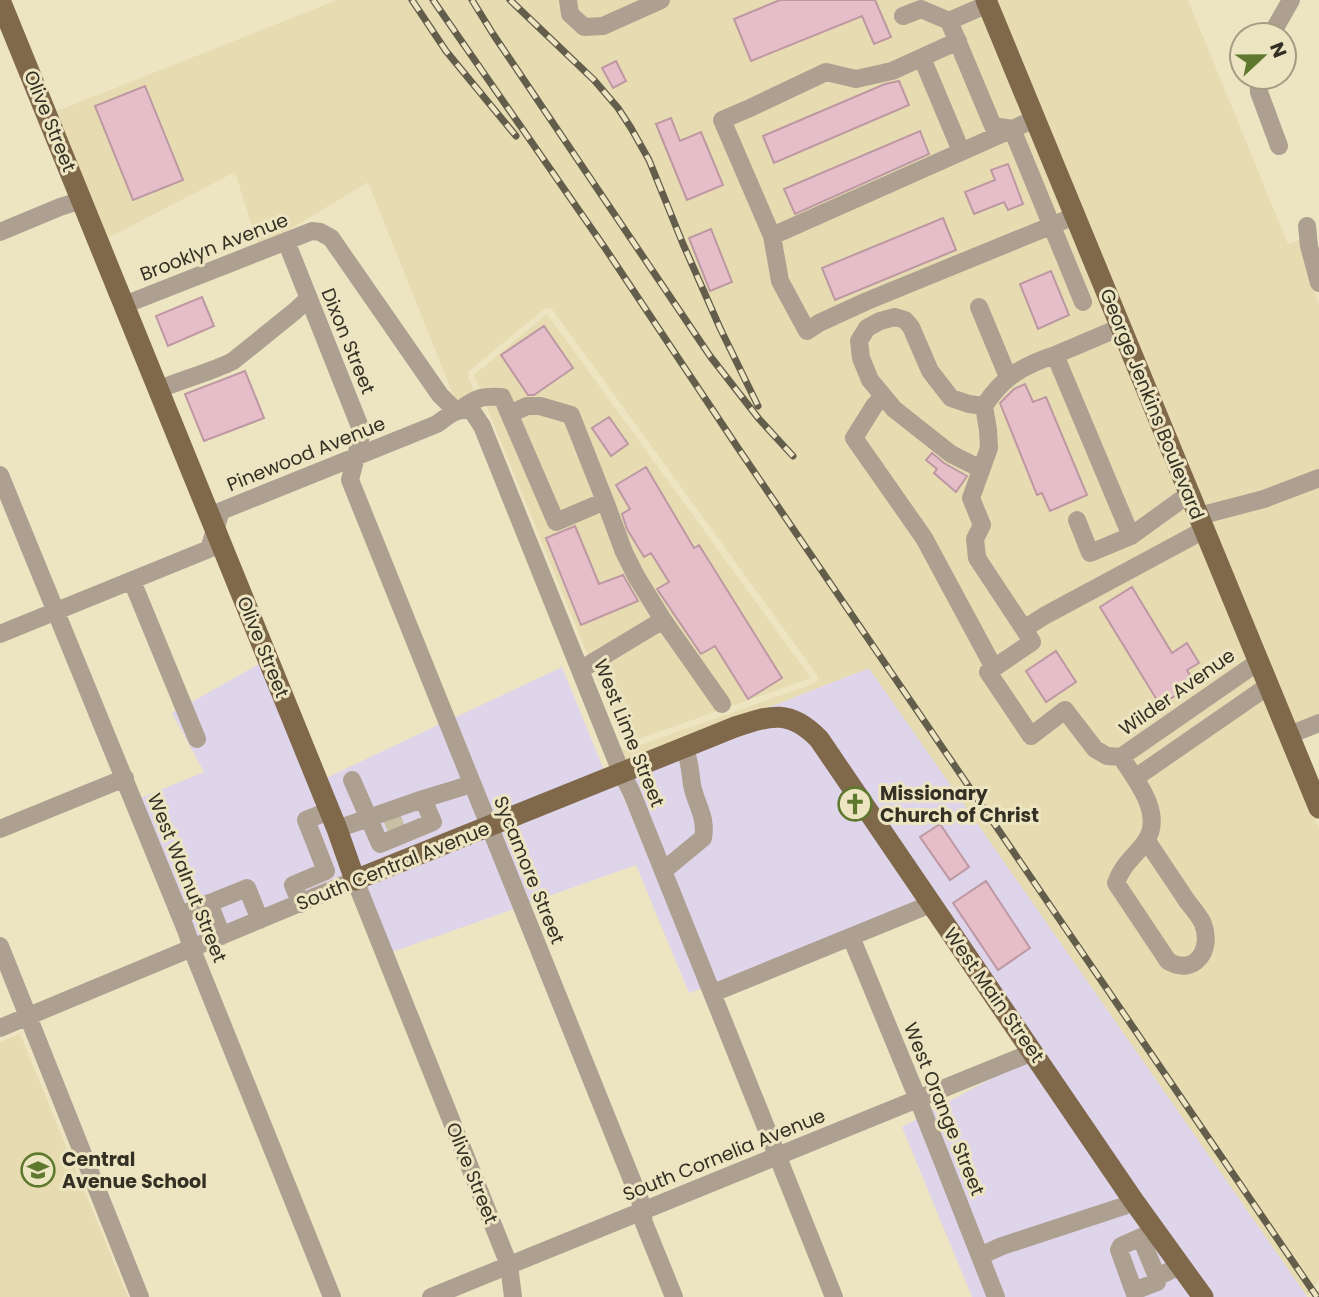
<svg xmlns="http://www.w3.org/2000/svg" width="1319" height="1297" font-family="Poppins,sans-serif">
<style>
.commercial{fill:#dfd5ea}
.built{fill:#e6dbb1}
.building{fill:#e5bec9;stroke:#bd98a2;stroke-width:2}
.lines{fill:none;stroke-linecap:round;stroke-linejoin:round}
.minor-tunnel{stroke:#c8c0a2;stroke-width:18;stroke-dasharray:18 9;stroke-linecap:butt}
.major-tunnel{stroke:#c8c0a2;stroke-width:21;stroke-dasharray:21 10;stroke-linecap:butt}
.minor{stroke:#aea091;stroke-width:18}
.major{stroke:#80684b;stroke-width:21}
.rail-casing{stroke:#635d4b;stroke-width:7}
.rail{stroke:#ede4c2;stroke-width:4.5;stroke-dasharray:13;stroke-linecap:butt}
.labels{text-anchor:middle;dominant-baseline:central;stroke-width:6;stroke-linejoin:round;paint-order:stroke}
.street-label{font-size:19px;fill:#343023;stroke:#ede4c2}
.poi-label{font-size:19px;font-weight:bold;fill:#343023;stroke:#ede4c2;text-anchor:start}
</style>
<rect width="100%" height="100%" fill="#ede4c2"/>
<path class="commercial" d="M261,663L345,877L197,938L141,798L204,772L172,713Z
M562,667L604,770L494,817L454,718Z
M869,668L1307,1296V1297H1212L826,735L749,715Z
M774,723L804,734L919,901L717,982L632,776Z
M440,724L480,823L360,871L324,779Z
M617,782L703,988L689,993L636,865L529,903L500,830Z
M485,836L514,909L392,952L365,884Z
M1029,1061L1123,1198L984,1246L931,1111L1011,1068Z
M917,1119L988,1297H972L902,1127Z
M1131,1210L1192,1297H1005L989,1259Z"/>
<path class="built" d="M337,0H977L1319,829V1280L1307,1296L869,668L626,762L621,749L626,750L813,684L817,682L818,676L552,309L547,308L543,310L468,372V377L481,409L459,402L455,399L368,182L277,237L258,245L235,172L106,239L55,112Z
M995,0H1188L1288,244L1300,240L1309,279L1319,304V715L1293,725Z
M547,314L811,678L624,744L474,375Z
M20,1034L128,1297H0V1042Z"/>
<path class="building" d="M780,0H875L891,37L874,44L862,16L751,61L734,19Z
M616,61L626,81L613,88L602,68Z
M899,81L909,105L774,163L763,136L885,84Z
M145,86L183,180L133,200L95,106Z
M671,118L680,141L701,132L723,185L687,200L656,124Z
M920,131L929,154L795,214L784,189Z
M1008,164L1023,204L1008,210L1004,202L974,214L965,192L995,180L991,170Z
M943,218L956,250L835,300L822,268Z
M711,229L732,282L710,291L689,238Z
M1051,271L1069,315L1038,329L1020,284Z
M202,297L214,326L168,346L156,316Z
M544,326L573,368L534,395H528L501,355Z
M245,371L264,418L204,441L185,394Z
M1025,384L1033,402L1046,397L1087,495L1050,511L1042,493L1037,495L1000,403L1014,389Z
M609,417L628,444L611,456L592,428Z
M932,453L944,463L967,476L956,492L934,473L937,469L926,460Z
M646,467L694,548L699,545L782,678L748,699L715,646L701,654L657,589L669,582L651,553L644,557L627,529L622,514L630,509L616,485Z
M575,526L599,584L623,575L638,601L581,625L546,538Z
M1132,587L1172,653L1187,643L1199,663L1187,670L1195,684L1160,705L1100,607Z
M1056,651L1076,682L1046,702L1026,671Z
M940,824L969,867L950,880L920,837Z
M986,881L1030,948L998,970L953,903Z"/>
<g class="lines">
<path class="minor-tunnel" d="M391,816L397,830"/>
<path class="major-tunnel" d="M1316,1297L1319,1292"/>
<path class="minor" d="M568,0L570,14L584,27L603,26L661,0
M903,16L921,9L949,21L993,126L1012,129L1083,302
M949,21L988,4
M1271,35L1291,0
M922,58L961,151
M1258,77L1259,92L1279,146
M1035,119L772,236L780,281L807,331L819,323L867,301L1075,216
M1307,226L1309,246L1319,283
M0,232L60,207L82,200
M772,236L722,120L750,108L826,72L856,79L892,71L958,41
M286,241L362,432L350,480L640,1200L644,1223L674,1297
M124,305L312,231L320,232L331,238L440,395L456,411
M979,307L1008,377
M1121,327L1055,355L1131,536L1189,494
M1055,355C1022,366 1003,377 984,406L988,430L989,448L971,498L982,525L975,539L977,558L1024,629L1044,616L1204,530
M158,390C183,379 209,373 233,361L295,311L309,298
M883,396L874,406L854,438L924,538L994,668
M461,409C477,397 483,396 502,397L556,522L605,501L571,415L540,406H527L510,414
M981,469L951,454L894,409L870,380L861,358L859,341L867,328L880,321L895,317L905,320L911,327L930,371L951,398L969,404L984,406
M0,475L186,930L195,957L332,1297
M605,501L624,552L636,576L663,620
M1199,516L1264,499L1319,478
M1077,520L1090,553L1131,536
M132,581L197,739
M1024,629L1032,642L988,672L1031,736L1065,710L1095,749L1107,756L1121,757
M0,634L209,549L221,511L437,424C448,416 457,407 472,411L482,426L621,772L631,791L834,1297
M580,670L663,620L722,704
M1289,735L1319,723
M1121,757C1136,780 1165,815 1145,842C1134,858 1123,863 1116,883L1168,961C1195,977 1213,949 1203,924C1200,916 1192,908 1187,901C1174,881 1160,861 1147,841
M1121,757L1258,662
M1135,778L1268,686
M352,780L380,844L433,822L423,799
M0,829L125,778
M337,829L423,799L472,784
M663,871L703,838C707,817 696,805 692,785C690,771 690,760 684,747
M209,903L222,936
M301,904L293,885L326,871L306,820L329,811
M180,915L247,888L260,920
M851,937L918,1099L996,1297
M0,946L140,1297
M713,993L931,904
M0,1028L355,880L509,1265L513,1297
M1141,1238L1157,1277
M980,1256L1002,1246L1124,1206L1133,1200
M1134,1291L1157,1282V1277L1180,1266
M431,1297L1033,1052
M1136,1297L1119,1250L1121,1246L1155,1231"/>
<path class="major" d="M0,0L337,829L355,880L735,727C771,715 790,709 819,739L1133,1200L1203,1297
M986,0L1319,808"/>
<defs>
<path id="rail" d="M412,0L446,51L516,136
M433,0L605,248L738,448L1317,1297
M472,0L493,34L710,356L759,419L793,456
M510,0L594,80L618,108L631,128L649,160L683,244L720,328L758,406"/>
</defs>
<use href="#rail" class="rail-casing"/>
<use href="#rail" class="rail"/>
</g>
<defs>
<symbol id="church-ring" viewBox="-11 -11 22 22"><circle r="9.5" fill="#ede4c2" stroke="#5e792d" stroke-width="1.5"/><path d="M-1.2-6h2.4v3.5h3.3v2.4h-3.3V6h-2.4V-.1h-3.3v-2.4h3.3Z" fill="#5e792d"/></symbol>
<symbol id="school-ring" viewBox="-11 -11 22 22"><circle r="9.5" fill="#ede4c2" stroke="#5e792d" stroke-width="1.5"/><path d="M0-5L7-2L0 1L-7-2ZM-4 1L0 2.5L4 1V4Q0 6-4 4Z" fill="#5e792d"/></symbol>
</defs>
<g fill-rule="evenodd">
<use href="#church-ring" x="836" y="785" width="38" height="38"/>
<use href="#school-ring" x="19" y="1151" width="38" height="38"/>
</g>
<g class="labels">
<g class="street-label">
<text transform="translate(50 121) rotate(68)">Olive Street</text>
<text transform="translate(214 247) rotate(-21)">Brooklyn Avenue</text>
<text transform="translate(348 341) rotate(68)">Dixon Street</text>
<text transform="translate(1152 404) rotate(68)">George Jenkins Boulevard</text>
<text transform="translate(306 454) rotate(-22)">Pinewood Avenue</text>
<text transform="translate(263 647) rotate(68)">Olive Street</text>
<text transform="translate(1177 692) rotate(-35)">Wilder Avenue</text>
<text transform="translate(629 733) rotate(68)">West Lime Street</text>
<text transform="translate(393 866) rotate(-22)">South Central Avenue</text>
<text transform="translate(529 870) rotate(68)">Sycamore Street</text>
<text transform="translate(187 878) rotate(68)">West Walnut Street</text>
<text transform="translate(994 995) rotate(55)">West Main Street</text>
<text transform="translate(944 1109) rotate(68)">West Orange Street</text>
<text transform="translate(724 1155) rotate(-22)">South Cornelia Avenue</text>
<text transform="translate(472 1173) rotate(68)">Olive Street</text>
</g>
<g class="poi-label">
<text x="880" y="793">Missionary<tspan x="880" dy="22">Church of Christ</tspan></text>
<text x="62" y="1159">Central<tspan x="62" dy="22">Avenue School</tspan></text>
</g>
</g>
<g transform="translate(1263 56) rotate(68)"><circle r="33" fill="#ede4c2" stroke="#a39c82" stroke-width="2"/>
<path d="M0-5L12 26L0 18L-12 26Z" fill="#5e792d"/>
<text y="-10" font-size="19" font-weight="bold" text-anchor="middle" fill="#343023">N</text>
</g>
</svg>
